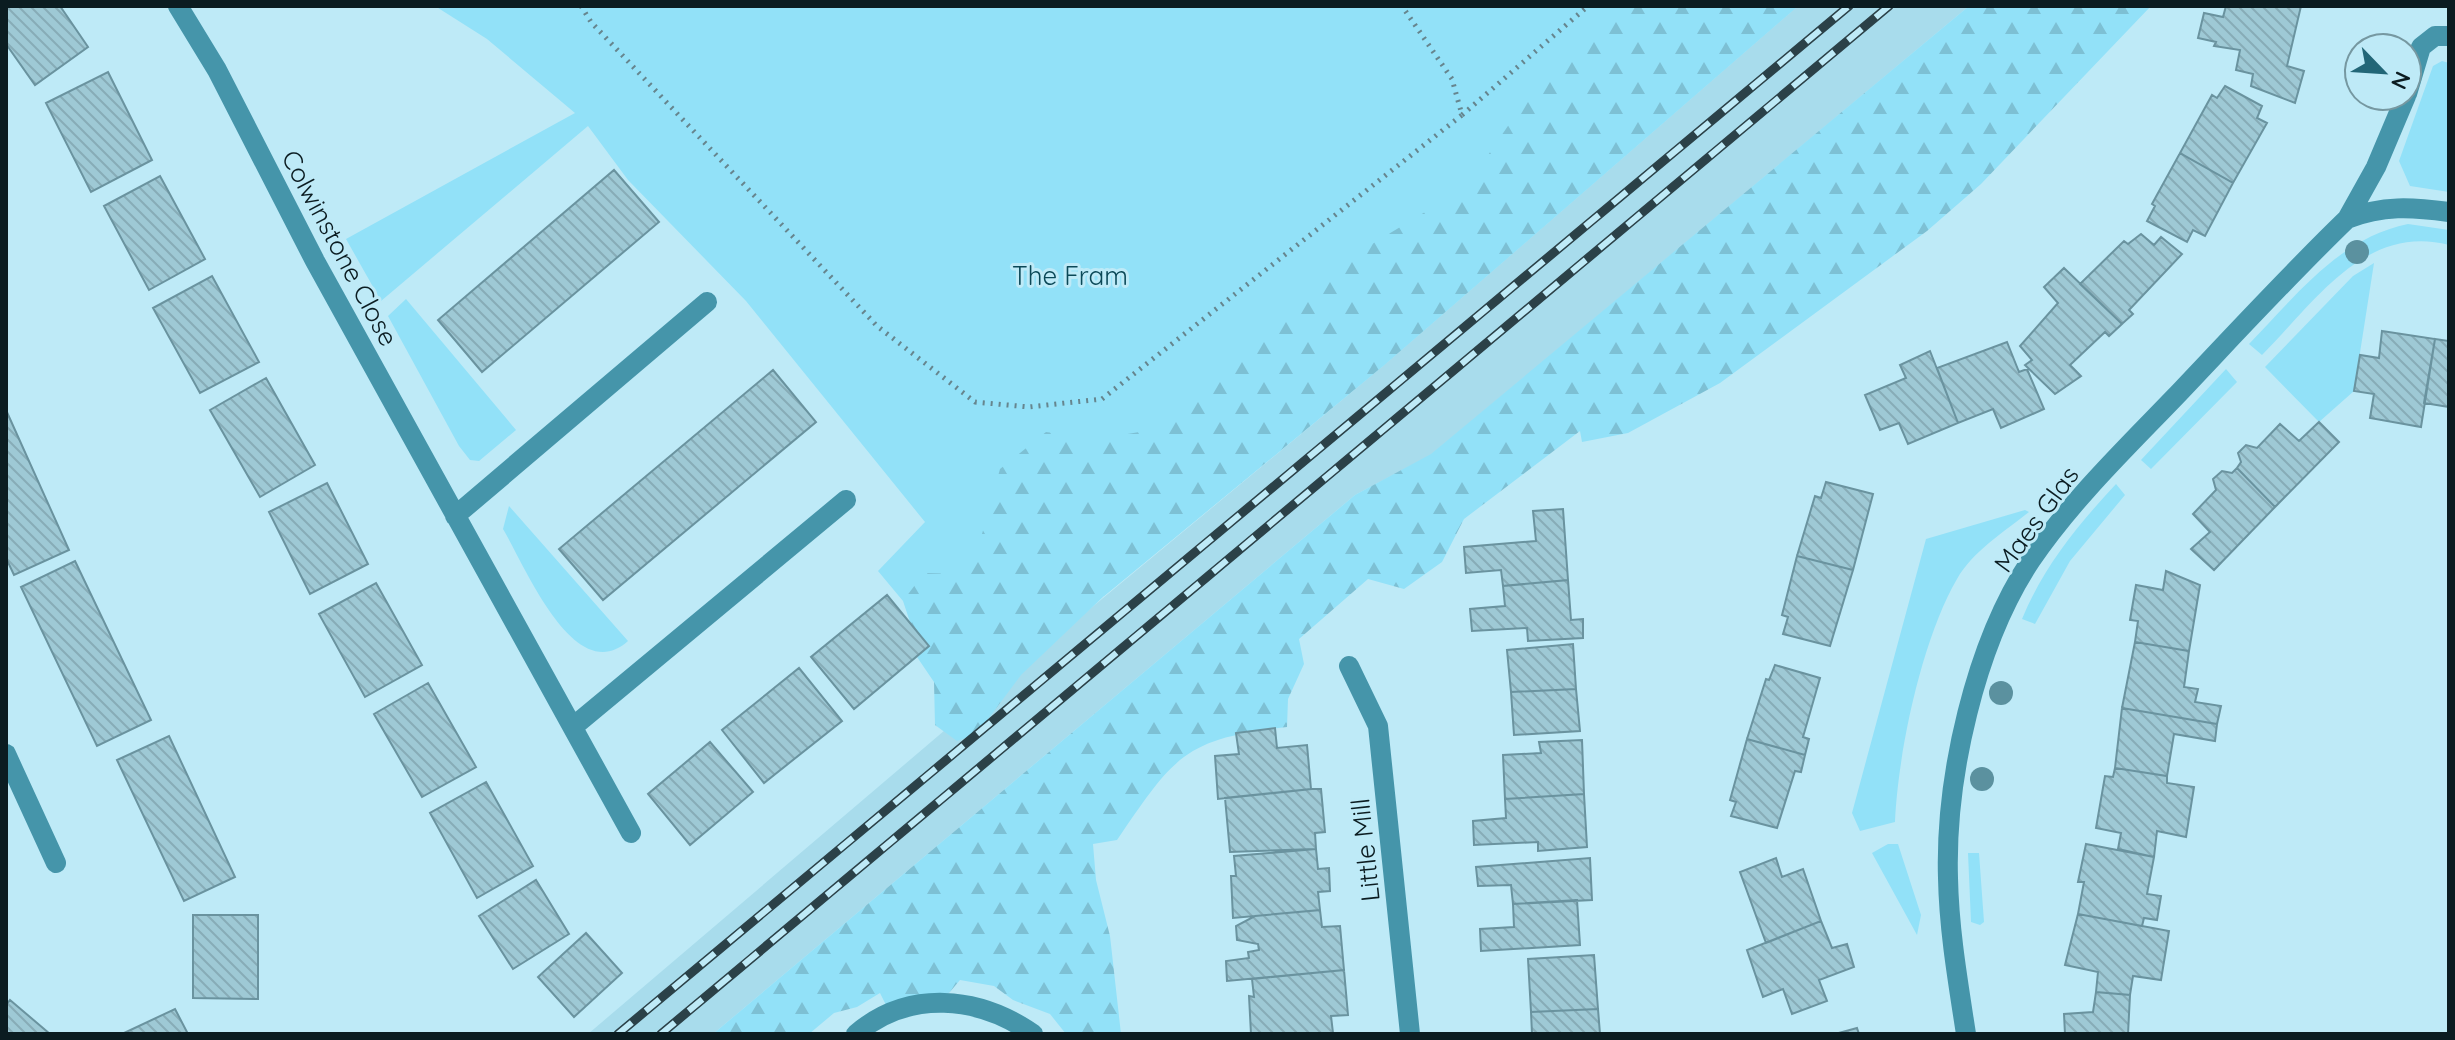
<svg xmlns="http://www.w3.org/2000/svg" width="2455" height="1040" font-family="Quicksand,sans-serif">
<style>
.built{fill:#a8dcec}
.green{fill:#92e1f8}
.forest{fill:url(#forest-firs)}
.building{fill:url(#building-back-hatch);stroke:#6a939f;stroke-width:2}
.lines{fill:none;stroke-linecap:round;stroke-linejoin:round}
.path{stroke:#66858e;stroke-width:5;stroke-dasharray:2 6;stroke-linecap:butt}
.minor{stroke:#4595aa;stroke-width:20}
.rail-casing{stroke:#2b4148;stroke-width:9}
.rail{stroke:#beeaf7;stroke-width:6;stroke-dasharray:18;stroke-linecap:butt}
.tree{fill:#5b919f}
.labels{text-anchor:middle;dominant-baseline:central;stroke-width:6;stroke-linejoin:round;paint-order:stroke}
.street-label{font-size:26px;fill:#0b1c21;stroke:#beeaf7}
.park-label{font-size:26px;fill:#0a4857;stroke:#beeaf7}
</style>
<defs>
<pattern id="forest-firs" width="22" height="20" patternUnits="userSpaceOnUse" patternTransform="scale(2)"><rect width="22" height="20" fill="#92e1f8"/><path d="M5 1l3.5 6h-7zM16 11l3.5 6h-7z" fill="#7dc0d4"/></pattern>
<pattern id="building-back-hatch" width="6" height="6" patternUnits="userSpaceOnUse" patternTransform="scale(2)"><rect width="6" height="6" fill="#9ec9d5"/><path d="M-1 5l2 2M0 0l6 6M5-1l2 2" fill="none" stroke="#87acb7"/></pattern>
</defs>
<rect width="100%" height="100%" fill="#beeaf7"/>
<path class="built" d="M1798,6H1969L1431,455L1355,495L713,1034H588L985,696L1383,366Z"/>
<path class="green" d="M435,6H1798L1383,366L1104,596L903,601L878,571L925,522L746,301L628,180L588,126L381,301L346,239L575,113L487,39Z
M2442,61L2449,63V192L2410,186L2399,161L2433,66Z
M2408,224L2449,230V245C2365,223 2314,303 2262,355L2249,344C2296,296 2339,238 2408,224Z
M2374,263L2354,391L2319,422L2265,367L2353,276Z
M406,299L516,430L479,461L470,460L459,446L388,316Z
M2226,369L2237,382L2151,469L2141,460Z
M2116,484L2125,495L2070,561L2035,624L2022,619C2044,566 2077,526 2116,484Z
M509,506L628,641C575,689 525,566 503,529Z
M2025,510L2029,512C2005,531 1972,552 1957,579C1922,639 1898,752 1895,822L1860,831L1852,813L1926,539Z
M1888,844H1898L1921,915L1917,935L1872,853Z
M1968,853H1979L1984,922L1980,925L1971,922Z"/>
<path class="forest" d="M1612,6H1798L1383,366L1104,596L1021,675L977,734L957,741L935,725L934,682L917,657L929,646L910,622L903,601L924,573L959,574L982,534L1000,469L1046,432L1098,439L1157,429L1329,270L1435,206L1484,161L1525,101L1586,28Z
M1969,6H2151L1981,184L1927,231L1720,383L1628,433L1582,442L1580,431L1464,519L1442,562L1404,589L1368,579L1299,639L1304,664L1288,699L1287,727C1183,739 1174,757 1117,840L1093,844L1096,880L1110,936L1121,1034H1066L1050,1014L1013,1000L994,986L960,980L949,993L887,1007L880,993L857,1007L834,1013L809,1034H713L1355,495L1431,454Z"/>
<path class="building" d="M6,6H60L88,47L35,85L6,44Z
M2226,6H2301L2287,66L2304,71L2295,103L2251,86L2253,74L2236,70L2240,50L2214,46L2216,42L2198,38L2204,13L2223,17Z
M108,72L152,160L91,192L46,103Z
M2225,86L2262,106L2257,118L2267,123L2233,183L2180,153L2212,95L2217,98Z
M2180,153L2233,183L2205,236L2193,230L2187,242L2147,221L2155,206L2152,204Z
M614,170L659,222L482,372L438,320Z
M160,176L205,259L149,290L104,206Z
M2141,234L2154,245L2161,237L2182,254L2129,310L2133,314L2122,324L2080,284L2124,241L2128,244Z
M2064,268L2122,324L2109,336L2105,332L2070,365L2081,376L2055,394L2025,365L2032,360L2020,346L2058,303L2044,287Z
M212,276L259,362L200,393L153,308Z
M2382,331L2435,339L2421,427L2370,418L2374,394L2354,391L2360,355L2379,358Z
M2435,339L2449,341V407L2424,403Z
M2007,342L2019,372L2027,369L2044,409L2001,428L1993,409L1958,423L1937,368Z
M1930,351L1958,423L1908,444L1899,423L1880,430L1865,395L1906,378L1900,365Z
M773,370L816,422L603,600L559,549Z
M266,378L315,465L260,497L210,410Z
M6,410L69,550L14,575L6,558Z
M2319,422L2339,442L2275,507L2237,468L2241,462L2238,453L2246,445L2257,448L2280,424L2299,441Z
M2237,468L2275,507L2214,570L2191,549L2210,532L2193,514L2216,490L2213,479L2222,471L2232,473Z
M1826,482L1873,494L1853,570L1797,556L1815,496L1821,498Z
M327,483L368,564L310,594L269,512Z
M1563,509L1568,580L1503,586L1501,570L1466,573L1464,547L1536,541L1533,511Z
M1797,556L1853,570L1830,646L1783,634L1788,617L1782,615Z
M75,561L151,720L97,746L21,587Z
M2166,571L2200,585L2189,651L2135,642L2138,621L2130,620L2136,585L2163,590Z
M1568,580L1571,620L1583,619V638L1528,641L1527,628L1472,631L1470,609L1505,606L1503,586Z
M376,583L422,665L365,697L319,614Z
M887,595L929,646L854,709L811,657Z
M2135,642L2189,651L2184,687L2198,689L2195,702L2221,706L2217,724L2122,708Z
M1573,644L1576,689L1511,692L1507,650Z
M1775,665L1820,678L1803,737L1809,739L1805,755L1747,739L1766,679L1769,680Z
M799,668L842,721L764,783L722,730Z
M428,683L476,767L422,797L374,714Z
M1576,689L1580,731L1514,735L1511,692Z
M2122,708L2217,724L2215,741L2174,734L2167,776L2115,768Z
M1275,728L1277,748L1307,745L1311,789L1218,799L1215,756L1239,754L1236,733Z
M169,736L235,877L184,901L117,760Z
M1747,739L1805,755L1801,772L1795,771L1777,828L1731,816L1736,802L1730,800Z
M1582,740L1584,794L1505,799L1503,755L1541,753L1539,742Z
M710,742L753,792L690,845L648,794Z
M2115,768L2167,776V783L2194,787L2186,837L2157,831L2154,857L2118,849L2121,833L2096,828L2105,776L2113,777Z
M486,782L533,866L477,898L430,813Z
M1311,789H1321L1325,832L1315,833L1316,849L1230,852L1225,798Z
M1584,794L1587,847L1538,851V842L1474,845L1473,821L1506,818L1505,799Z
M2086,844L2154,857L2147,894L2161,896L2157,920L2144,918L2142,926L2078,914L2084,882H2078Z
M1316,849L1318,869L1329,868L1330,891L1318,892L1320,910L1233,918L1231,876H1236L1234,856Z
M1590,858L1592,900L1513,904L1511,885L1478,886L1476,867Z
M1776,858L1782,877L1803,869L1821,921L1766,943L1740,872Z
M536,880L569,934L513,969L479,916Z
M1577,900L1580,945L1481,951L1480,929L1514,927L1513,904Z
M1320,910L1322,927L1340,926L1344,970L1227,981L1226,961L1249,958L1248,952L1259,950L1258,944L1237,940L1236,926L1255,916Z
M2078,914L2169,931L2161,980L2133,976L2130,995L2096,992L2098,972L2065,965Z
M193,915H258V999L193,998Z
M1821,921L1832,948L1847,944L1854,967L1819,980L1827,1001L1792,1014L1783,989L1763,997L1747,950Z
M586,933L622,973L574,1017L538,977Z
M1594,955L1598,1009L1531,1012L1528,959Z
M1344,970L1348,1015L1331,1016L1333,1033L1251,1034L1249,996L1254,997L1252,979Z
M2096,992L2130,995L2128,1034H2065L2064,1014L2093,1012Z
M10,1000L50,1034H6V1005Z
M175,1009L188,1034H122Z
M1598,1009L1600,1034H1532L1531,1012Z
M1857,1028L1859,1034H1835Z"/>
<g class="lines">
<path class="path" d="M581,6L591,22L877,326L975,402L1029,407L1102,399L1462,115L1452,79L1402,6
M1462,115L1588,6"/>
<path class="minor" d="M178,6L217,70L315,261L631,833
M2407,94L2421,47L2435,36H2449
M2347,219C2383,205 2412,207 2449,212
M455,516L707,302
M1349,666L1378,726L1410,1034
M574,726L846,500
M6,754L56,863
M856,1034C909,989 979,996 1033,1034
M1966,1034C1958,982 1949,930 1948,878C1945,778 1975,644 2031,560C2072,500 2125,449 2175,397C2232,337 2288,276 2347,219L2376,167L2406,96"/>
<defs>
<path id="rail" d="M618,1034L1849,6
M661,1034L1889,6"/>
</defs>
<use href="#rail" class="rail-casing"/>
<use href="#rail" class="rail"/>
</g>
<g class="tree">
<circle cx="2357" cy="252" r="12"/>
<circle cx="2001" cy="693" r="12"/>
<circle cx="1982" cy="779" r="12"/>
</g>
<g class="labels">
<g class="street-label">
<text transform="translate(340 248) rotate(62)">Colwinstone Close</text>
<text transform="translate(2036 519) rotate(-54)">Maes Glas</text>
<text transform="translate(1365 850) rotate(-96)">Little Mill</text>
</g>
<g class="park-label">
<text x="1070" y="275">The Fram</text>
</g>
</g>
<rect width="2455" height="1040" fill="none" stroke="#0b1c21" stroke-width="16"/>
<g transform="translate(2383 72) rotate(115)"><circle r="38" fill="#beeaf7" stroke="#7698a1" stroke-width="2"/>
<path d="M0-6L14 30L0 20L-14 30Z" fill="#226677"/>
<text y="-12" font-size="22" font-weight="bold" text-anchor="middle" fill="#0b1c21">N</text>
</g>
</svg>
